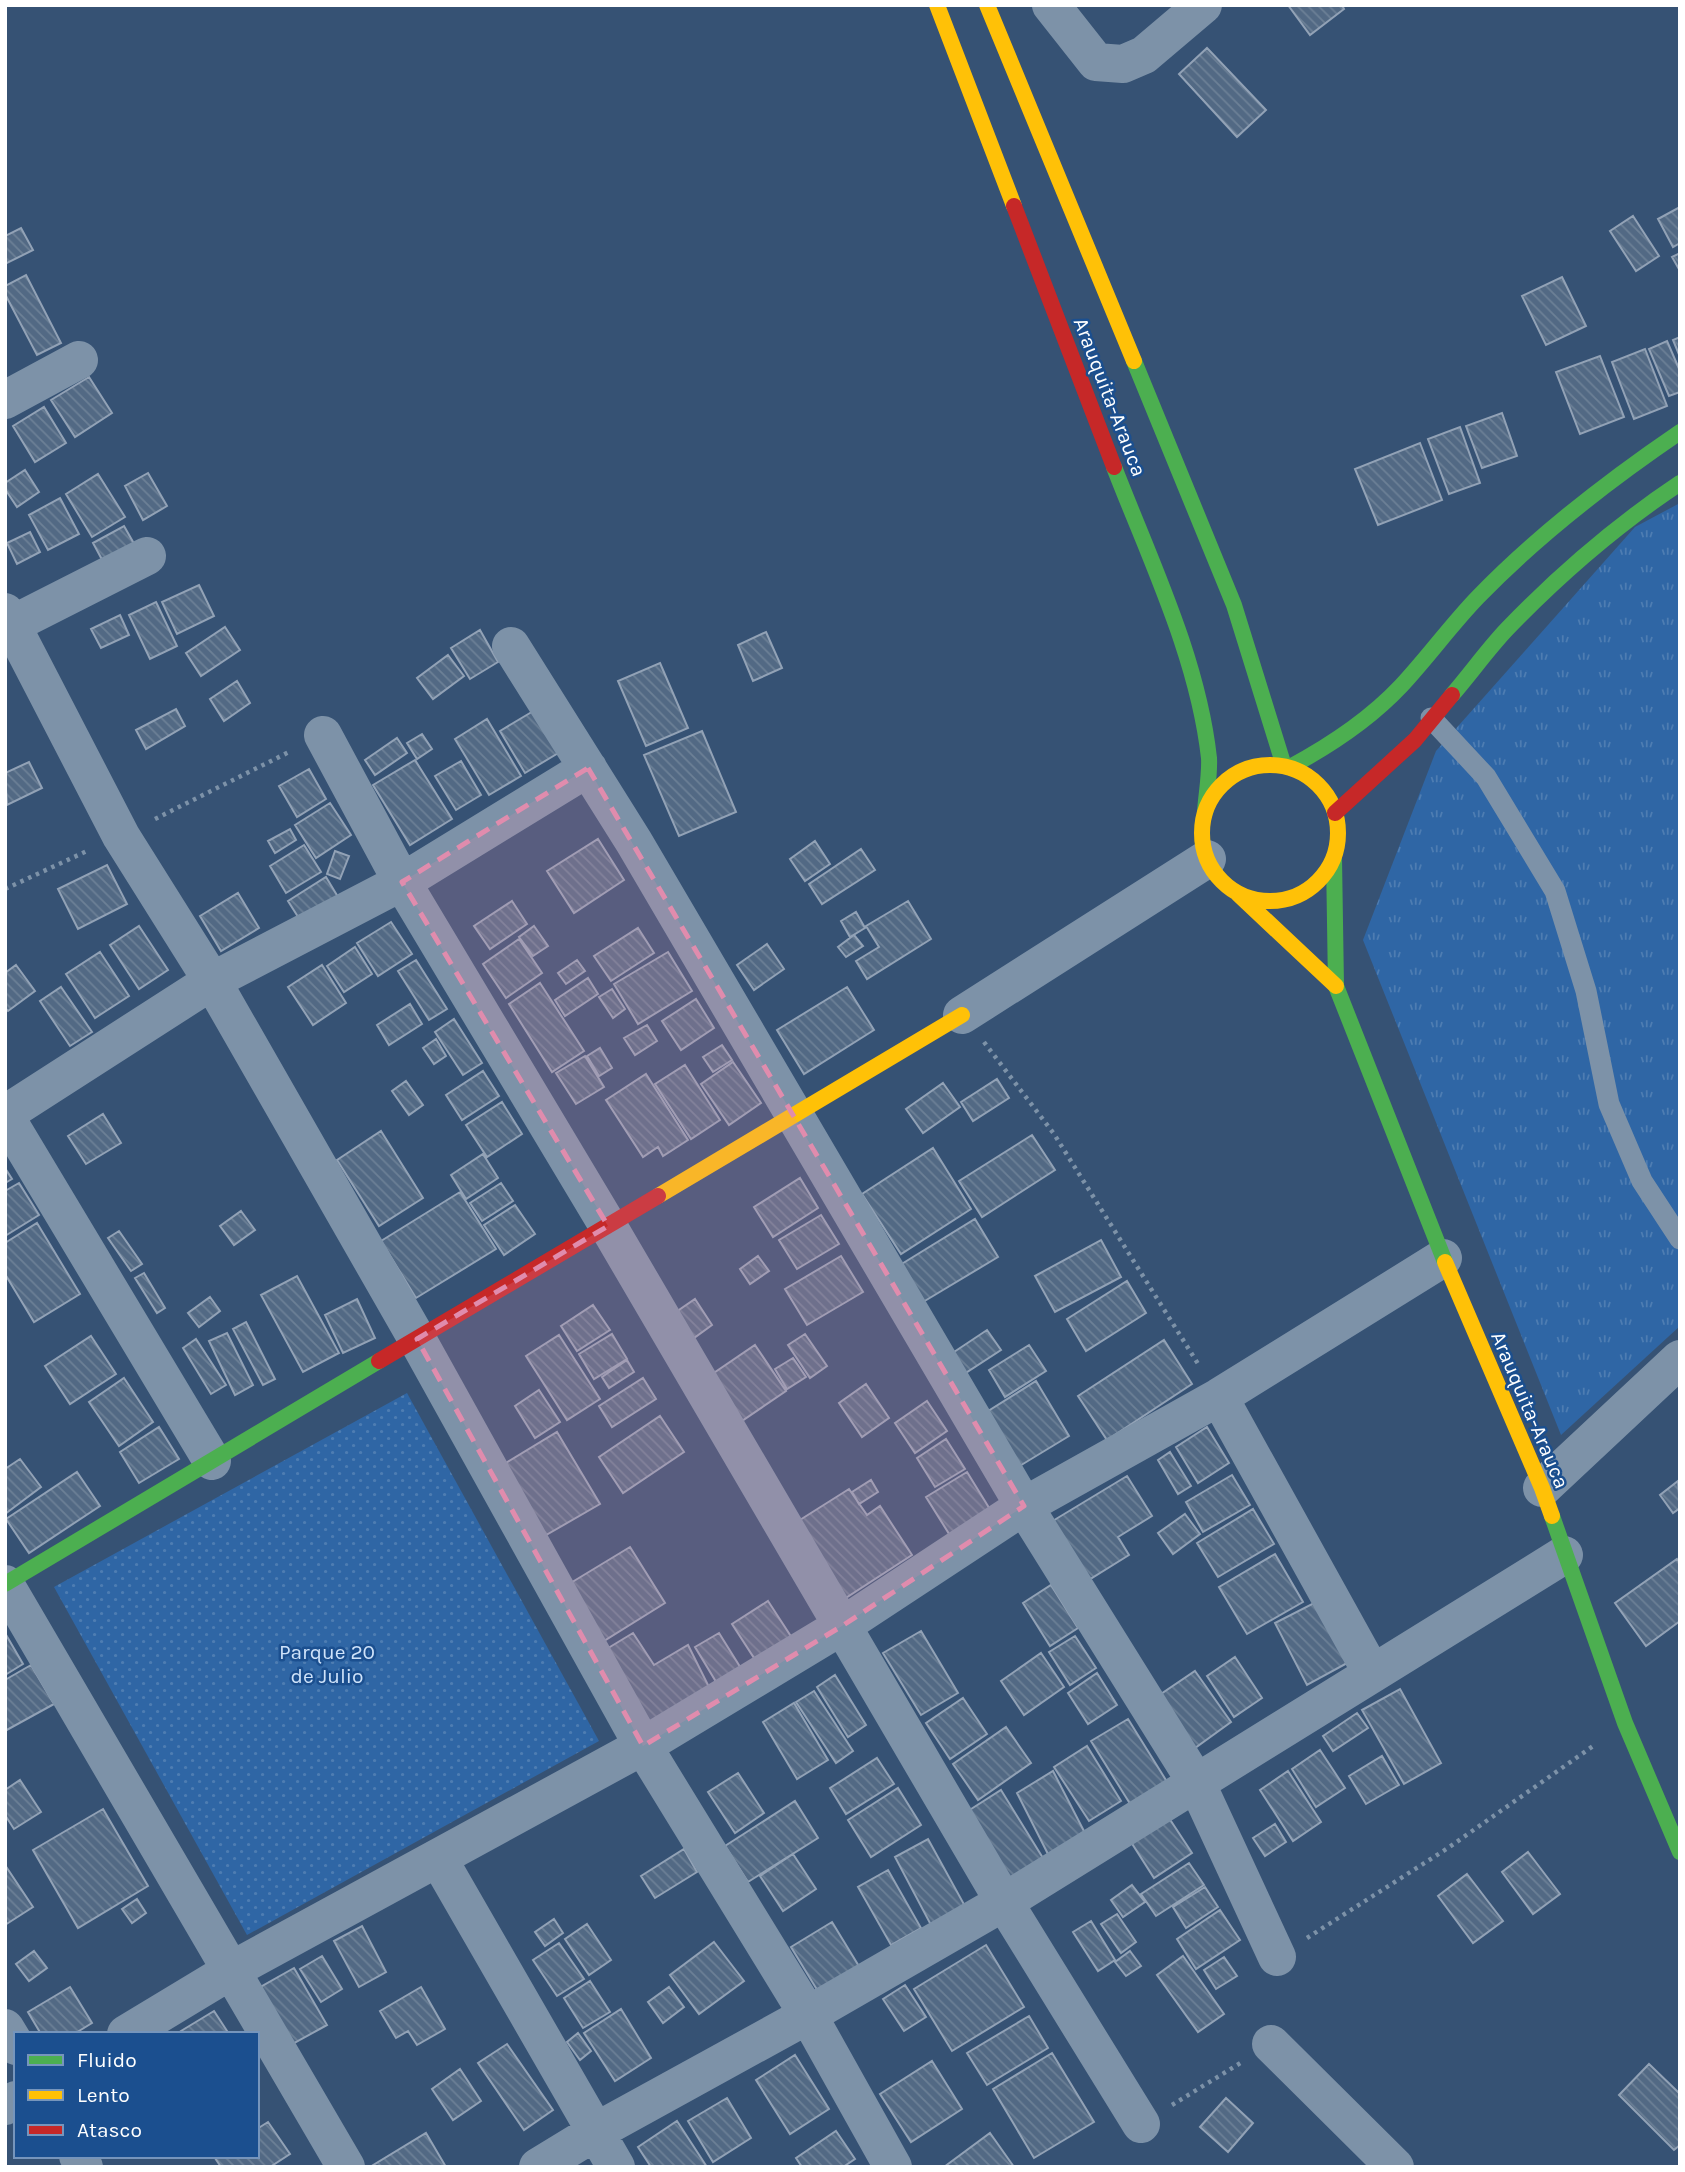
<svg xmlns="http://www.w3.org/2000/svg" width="1685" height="2172" font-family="Karla,sans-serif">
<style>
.grass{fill:url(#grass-tufts)}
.park{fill:url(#park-dots)}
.building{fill:url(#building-back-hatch);stroke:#92a2b6;stroke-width:2}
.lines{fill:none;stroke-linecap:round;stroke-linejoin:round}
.path{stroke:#7d92a8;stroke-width:4.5;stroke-dasharray:3.5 5;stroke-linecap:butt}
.lane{stroke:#7d92a8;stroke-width:21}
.street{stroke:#7d92a8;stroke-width:38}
.fast{stroke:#4caf50;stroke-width:16}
.slow{stroke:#ffc107;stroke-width:16}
.jam{stroke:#c62828;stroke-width:16}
.marked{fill:#e08cad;fill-opacity:0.2;stroke:#e08cad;stroke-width:5;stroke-dasharray:14 9;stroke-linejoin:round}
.labels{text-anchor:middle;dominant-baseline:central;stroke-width:5;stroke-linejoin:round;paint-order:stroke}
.street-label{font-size:21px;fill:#fff;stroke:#1b4f8f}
.park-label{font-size:21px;fill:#cfe3fa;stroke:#1b4f8f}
</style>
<defs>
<pattern id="grass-tufts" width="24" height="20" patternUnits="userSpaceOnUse" patternTransform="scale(1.75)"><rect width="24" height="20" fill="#2f66a5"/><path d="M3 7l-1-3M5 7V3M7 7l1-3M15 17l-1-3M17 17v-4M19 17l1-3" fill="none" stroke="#4e7db2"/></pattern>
<pattern id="park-dots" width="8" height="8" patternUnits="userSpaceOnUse" patternTransform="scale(1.75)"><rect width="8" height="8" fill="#2f66a5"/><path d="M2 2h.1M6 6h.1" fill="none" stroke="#4e7db2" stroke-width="1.8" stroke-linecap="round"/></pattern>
<pattern id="building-back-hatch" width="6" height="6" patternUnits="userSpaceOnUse" patternTransform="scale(1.75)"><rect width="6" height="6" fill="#526984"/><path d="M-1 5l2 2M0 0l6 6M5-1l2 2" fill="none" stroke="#6c8096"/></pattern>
</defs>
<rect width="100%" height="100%" fill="#365274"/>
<path class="grass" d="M1680,503V1326L1561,1435L1363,940L1436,751L1635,527Z"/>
<path class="park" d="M407,1393L599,1741L247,1935L54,1587Z"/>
<path class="building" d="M1288,5H1342L1344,9L1310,35Z
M1207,48L1266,110L1237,137L1179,74Z
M1680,207V243L1673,247L1658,219Z
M1633,216L1659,256L1636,271L1610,231Z
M21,228L33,250L5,264V236Z
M1680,253V271L1672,257Z
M26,275L61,343L37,355L5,294V286Z
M1562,277L1586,326L1546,345L1522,296Z
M1680,337V357L1673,340Z
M1667,341L1680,371V392L1669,396L1649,349Z
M1645,349L1667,406L1634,419L1612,362Z
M1600,356L1624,417L1580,434L1556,372Z
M89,377L112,413L75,437L51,400Z
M44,407L66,443L35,462L13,426Z
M1502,413L1517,456L1482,468L1466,426Z
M1460,427L1480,483L1449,494L1428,439Z
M1420,443L1442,500L1378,525L1355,469Z
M25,470L39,492L17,507L5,489V483Z
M148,473L167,506L143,520L125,486Z
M98,474L125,517L92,537L66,494Z
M60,498L79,534L48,550L29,515Z
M124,526L137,549L106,567L93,543Z
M30,532L40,552L17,564L7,543Z
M199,585L214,616L177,634L162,602Z
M156,602L177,646L150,659L129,615Z
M120,615L129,635L101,648L91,629Z
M225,627L240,650L201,676L186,653Z
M480,630L498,662L470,679L451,648Z
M766,632L782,668L753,681L738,645Z
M448,655L464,676L433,699L417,678Z
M660,663L688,728L646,746L618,681Z
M237,681L250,703L224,721L210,699Z
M176,709L185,726L146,749L136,730Z
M535,710L560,752L525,773L500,731Z
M487,719L521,776L489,795L455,739Z
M702,731L736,812L679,836L644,755Z
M422,734L432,749L417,759L407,743Z
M397,738L407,753L375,775L365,760Z
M415,760L452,819L410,845L373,785Z
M461,761L481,795L456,810L435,776Z
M29,762L42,788L7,805L5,773Z
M309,769L326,799L297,817L279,786Z
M330,803L351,835L316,858L295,825Z
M290,829L296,840L275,853L268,841Z
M598,839L624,880L574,913L547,871Z
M815,841L830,864L805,881L790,859Z
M304,845L321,872L286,893L270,866Z
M861,849L875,870L822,904L809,884Z
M335,851L349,856L340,879L327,874Z
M107,865L127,904L78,929L58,889Z
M326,877L338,897L300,920L288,901Z
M238,893L259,928L221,951L200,916Z
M512,901L527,924L490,949L474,926Z
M908,901L931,939L867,979L856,961L879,947L866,926Z
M856,912L865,928L850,937L841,921Z
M391,922L412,954L378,976L357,943Z
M139,926L168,970L139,989L110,945Z
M534,926L548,946L533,956L519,937Z
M638,928L654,953L611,981L594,956Z
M854,935L863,946L846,957L838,947Z
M519,939L542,973L506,998L483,964Z
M767,944L784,969L754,990L737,965Z
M355,947L372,974L344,992L327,966Z
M100,952L129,996L95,1018L66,974Z
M668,952L692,991L638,1024L614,984Z
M416,960L447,1009L429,1020L398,971Z
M577,960L585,971L566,984L558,973Z
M16,965L35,991L8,1011L5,1008V973Z
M322,965L346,1003L313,1025L288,987Z
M588,978L598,994L565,1016L555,1000Z
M540,983L584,1051L552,1072L509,1004Z
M61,987L92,1032L70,1046L40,1001Z
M847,987L874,1030L804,1074L777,1030Z
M612,989L625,1009L613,1018L599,997Z
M696,999L714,1028L681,1050L662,1021Z
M410,1004L422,1024L389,1045L377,1025Z
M454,1019L482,1063L463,1075L435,1032Z
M647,1025L657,1041L635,1055L624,1038Z
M436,1039L446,1056L434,1064L423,1048Z
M722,1045L732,1060L713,1072L703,1057Z
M600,1048L612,1068L599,1076L587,1056Z
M585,1056L604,1087L576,1104L556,1073Z
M733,1062L761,1103L729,1125L701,1084Z
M685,1065L720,1120L691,1139L655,1084Z
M483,1071L499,1096L462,1120L446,1095Z
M646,1074L688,1140L663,1156L658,1147L643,1157L606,1100Z
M997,1079L1009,1098L973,1121L961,1102Z
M406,1081L423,1105L409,1115L392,1091Z
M943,1083L960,1107L923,1133L906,1109Z
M502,1102L522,1134L487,1157L466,1125Z
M103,1114L121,1143L86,1164L68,1136Z
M381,1131L423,1198L379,1226L337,1160Z
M1032,1135L1055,1170L982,1217L959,1181Z
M933,1148L971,1209L901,1254L862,1194Z
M483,1154L498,1178L466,1199L451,1175Z
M5,1168L12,1179L5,1183Z
M800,1178L818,1208L773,1237L754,1207Z
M19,1183L39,1215L5,1236V1191Z
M501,1183L513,1201L482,1221L470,1203Z
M460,1192L496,1249L416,1298L381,1241Z
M515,1205L535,1234L504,1255L484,1225Z
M241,1211L255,1230L234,1245L220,1226Z
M821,1215L839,1244L797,1269L779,1240Z
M975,1219L998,1257L923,1302L900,1265Z
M37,1223L80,1294L34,1322L5,1274V1243Z
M119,1231L142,1264L131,1271L108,1238Z
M1101,1240L1121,1277L1055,1312L1035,1276Z
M758,1256L769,1271L750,1284L740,1269Z
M841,1256L863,1292L807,1325L785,1289Z
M144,1273L165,1308L157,1313L135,1278Z
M297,1276L339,1353L303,1372L261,1295Z
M1127,1281L1146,1313L1086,1351L1067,1319Z
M210,1297L220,1311L199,1327L188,1313Z
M357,1299L375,1338L343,1353L325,1315Z
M695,1299L712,1325L694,1338L676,1312Z
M593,1305L610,1330L577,1351L561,1326Z
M246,1322L275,1379L263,1385L233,1329Z
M987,1330L1001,1350L964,1374L951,1354Z
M227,1333L253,1385L235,1395L209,1341Z
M612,1334L627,1359L594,1379L579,1354Z
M805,1334L827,1366L810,1378L788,1345Z
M559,1335L600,1399L567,1420L526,1356Z
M91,1336L116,1374L70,1404L45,1366Z
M196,1339L226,1385L211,1394L183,1348Z
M1164,1340L1192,1384L1107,1440L1078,1396Z
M755,1345L786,1391L733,1427L702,1381Z
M1029,1345L1046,1371L1005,1397L989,1370Z
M793,1358L806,1377L787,1389L775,1369Z
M627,1360L634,1372L609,1388L602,1377Z
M124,1378L153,1422L119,1446L89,1402Z
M643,1378L656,1399L612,1427L599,1406Z
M1036,1381L1069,1436L1018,1467L985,1413Z
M866,1384L889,1418L862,1437L839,1403Z
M539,1390L560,1422L535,1438L515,1406Z
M927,1401L947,1431L915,1453L895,1423Z
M660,1416L684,1452L623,1493L599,1457Z
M159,1427L179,1459L139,1483L120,1452Z
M1207,1427L1229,1463L1198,1483L1176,1447Z
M557,1432L600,1504L541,1538L499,1467Z
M946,1439L965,1469L935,1487L917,1458Z
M1170,1452L1191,1486L1178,1494L1158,1460Z
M20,1459L41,1487L5,1514V1469Z
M77,1472L100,1506L29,1553L6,1519Z
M967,1472L991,1511L951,1537L926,1497Z
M1232,1475L1250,1505L1203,1532L1186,1502Z
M1127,1476L1152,1516L1118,1537L1129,1555L1087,1581L1051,1522Z
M871,1480L878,1492L859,1504L852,1492Z
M1678,1481L1680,1508L1673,1513L1660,1495Z
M849,1489L867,1515L880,1506L912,1555L841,1601L792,1525Z
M1253,1509L1274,1544L1218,1577L1197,1543Z
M1185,1514L1200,1534L1173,1554L1158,1533Z
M630,1547L665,1603L599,1644L564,1587Z
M1275,1554L1303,1602L1247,1634L1219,1587Z
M1677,1559L1680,1563V1621L1646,1646L1615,1603Z
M1051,1585L1078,1628L1050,1646L1023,1603Z
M768,1601L792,1638L756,1661L732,1624Z
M1316,1602L1349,1662L1307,1685L1275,1623Z
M921,1631L958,1693L921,1715L883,1653Z
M5,1633L23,1664L5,1675Z
M633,1633L654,1665L688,1645L711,1691L645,1727L600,1653Z
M719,1633L742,1670L718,1685L695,1647Z
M1075,1636L1096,1668L1070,1685L1049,1652Z
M1041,1653L1064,1687L1024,1715L1001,1681Z
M1235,1657L1262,1698L1234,1717L1207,1676Z
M31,1665L54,1704L5,1731V1680Z
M1195,1671L1231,1722L1195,1748L1158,1696Z
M1097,1673L1117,1705L1088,1724L1068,1693Z
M835,1675L866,1725L848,1737L817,1687Z
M1400,1689L1441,1763L1404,1784L1362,1710Z
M814,1691L853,1751L836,1763L796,1702Z
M963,1698L987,1734L950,1759L926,1723Z
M794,1703L828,1760L797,1779L763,1722Z
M1357,1713L1368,1728L1333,1751L1323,1736Z
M1128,1719L1169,1785L1132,1807L1091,1741Z
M1006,1727L1031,1763L978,1800L953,1764Z
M1087,1746L1121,1801L1089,1821L1054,1767Z
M1320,1750L1345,1788L1316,1807L1292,1769Z
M1382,1756L1399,1785L1366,1804L1349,1776Z
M877,1758L894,1784L846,1814L830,1788Z
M1053,1771L1087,1837L1051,1860L1017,1793Z
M1288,1771L1321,1822L1293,1841L1260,1790Z
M738,1773L764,1813L735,1833L708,1792Z
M20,1780L41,1812L14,1829L5,1815V1790Z
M898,1788L921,1825L871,1857L848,1820Z
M1001,1790L1046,1863L1013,1884L968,1811Z
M795,1801L818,1838L748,1882L725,1846Z
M103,1809L148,1886L78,1928L33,1850Z
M1169,1818L1192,1853L1154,1878L1131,1842Z
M1275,1824L1286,1842L1265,1856L1253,1838Z
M928,1839L966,1908L932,1927L895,1857Z
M684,1849L697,1872L655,1898L641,1876Z
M1528,1852L1560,1894L1533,1914L1502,1872Z
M793,1854L816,1889L783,1911L760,1876Z
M1189,1863L1204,1885L1156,1916L1141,1894Z
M5,1865L33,1907L5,1925Z
M888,1870L921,1928L891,1945L858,1887Z
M1467,1874L1503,1921L1473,1943L1438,1896Z
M1132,1885L1145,1902L1123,1917L1111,1900Z
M1205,1887L1218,1907L1186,1928L1173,1907Z
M137,1899L146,1913L132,1923L122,1909Z
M1220,1910L1240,1940L1196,1969L1177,1939Z
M1117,1914L1136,1942L1121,1953L1101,1924Z
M554,1919L563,1933L545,1946L535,1932Z
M1091,1921L1115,1960L1098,1971L1073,1932Z
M832,1922L860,1968L819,1993L791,1947Z
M587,1924L611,1960L589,1975L565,1939Z
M362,1926L386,1972L359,1987L334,1941Z
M714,1942L744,1981L699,2014L670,1975Z
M559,1943L584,1979L557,1996L533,1960Z
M986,1945L1024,2007L952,2051L914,1989Z
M34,1951L47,1968L29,1981L16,1964Z
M1130,1951L1141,1966L1126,1976L1115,1962Z
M322,1956L342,1989L321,2002L300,1969Z
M1183,1956L1224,2014L1198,2032L1157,1975Z
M1224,1957L1237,1976L1216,1989L1204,1970Z
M294,1968L327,2025L289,2046L257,1989Z
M590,1981L610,2012L583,2028L564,1998Z
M905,1985L926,2017L904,2031L883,1999Z
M70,1987L92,2023L74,2034H41L28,2012Z
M421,1987L445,2029L417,2045L408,2031L396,2038L380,2011Z
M669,1987L684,2007L663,2023L648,2002Z
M621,2009L651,2058L615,2081L584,2033Z
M214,2011L229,2034H183L181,2031Z
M1029,2016L1048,2048L987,2085L967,2053Z
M578,2033L591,2051L580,2060L567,2042Z
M507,2044L553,2110L524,2130L478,2063Z
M1052,2053L1094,2122L1034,2158L993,2089Z
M795,2055L829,2109L790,2134L756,2080Z
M932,2061L962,2109L911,2142L880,2094Z
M1649,2064L1680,2094V2145L1674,2150L1619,2095Z
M460,2069L481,2101L453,2120L432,2089Z
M727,2098L751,2138L713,2162L688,2121Z
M1226,2098L1253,2123L1228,2152L1200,2127Z
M677,2121L707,2167H651L638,2147Z
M268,2122L290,2154L270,2167H221L215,2158L218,2156H257V2129Z
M836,2131L855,2159L843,2167H802L796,2158Z
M426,2133L446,2167H370Z
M990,2133L1014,2167H944Z"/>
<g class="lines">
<path class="path" d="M155,819L291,751
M5,889L87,851
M984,1042L1054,1134L1200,1367
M1307,1938L1448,1848L1596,1744
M1172,2105L1242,2062"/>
<path class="lane" d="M1431,718L1486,777L1555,891L1586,991L1609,1104L1642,1181L1680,1239"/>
<path class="street" d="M1051,5L1096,62L1123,64L1144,55L1203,5
M5,400L79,360
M5,612L121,836L212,981L417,1339L643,1746L808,2015L893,2167
M5,628L147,556
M511,646L634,842L1024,1506L1196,1782L1277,1957
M323,735L402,882L608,1226L1004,1902L1141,2124
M962,1015L1207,859
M5,1114L212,981L402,882L588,768
M5,1116L212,1461
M1219,1397L1372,1673
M1542,1488L1680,1359
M5,1584L346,2167
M438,1858L616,2167
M5,2028L16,2046
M126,2034L232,1970L643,1746L842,1626L1024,1506L1219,1397L1443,1258
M1271,2044L1395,2167
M5,2106L16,2100
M78,2156L84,2167
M538,2167L597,2131L808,2015L1004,1902L1564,1555"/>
<path class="fast" d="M1134,361L1234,605L1284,766
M1114,467C1150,560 1198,658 1209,758C1210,775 1206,795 1205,812
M1452,695C1471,673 1488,649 1507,629C1560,574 1617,525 1680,483
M1290,767C1331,745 1369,720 1401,686C1428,657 1451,625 1478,597C1539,534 1608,481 1680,432
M1334,858L1336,986L1445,1262
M1552,1516L1625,1723L1680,1852
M5,1584L379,1361"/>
<path class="slow" d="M937,5L1014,206
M987,5L1134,361
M1202 833a68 68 0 1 1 136 0a68 68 0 1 1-136 0Z
M1238,894L1336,986
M658,1196L962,1015
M1445,1262L1542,1488L1552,1516"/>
<path class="jam" d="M1014,206L1114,467
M1335,813L1415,740L1452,695
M379,1361L658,1196"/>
</g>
<path class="marked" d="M588,768L1024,1506L842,1626L643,1746L417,1339L608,1226L402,882Z"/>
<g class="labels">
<g class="street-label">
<text transform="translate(1110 397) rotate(69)">Arauquita-Arauca</text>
<text transform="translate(1530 1410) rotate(67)">Arauquita-Arauca</text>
</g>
<g class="park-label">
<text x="327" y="1652">Parque 20<tspan x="327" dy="24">de Julio</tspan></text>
</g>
</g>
<rect width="1685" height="2172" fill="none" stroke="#ffffff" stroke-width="14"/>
<rect x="14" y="2032" width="245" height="126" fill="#1b4f8f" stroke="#7695bc" stroke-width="2"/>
<rect x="28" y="2055" width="35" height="10" fill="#4caf50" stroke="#7695bc" stroke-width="2"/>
<text x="77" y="2067" font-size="21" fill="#ffffff">Fluido</text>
<rect x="28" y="2090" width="35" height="10" fill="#ffc107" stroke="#7695bc" stroke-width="2"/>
<text x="77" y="2102" font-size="21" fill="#ffffff">Lento</text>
<rect x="28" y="2125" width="35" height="10" fill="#c62828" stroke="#7695bc" stroke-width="2"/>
<text x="77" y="2137" font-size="21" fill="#ffffff">Atasco</text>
</svg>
